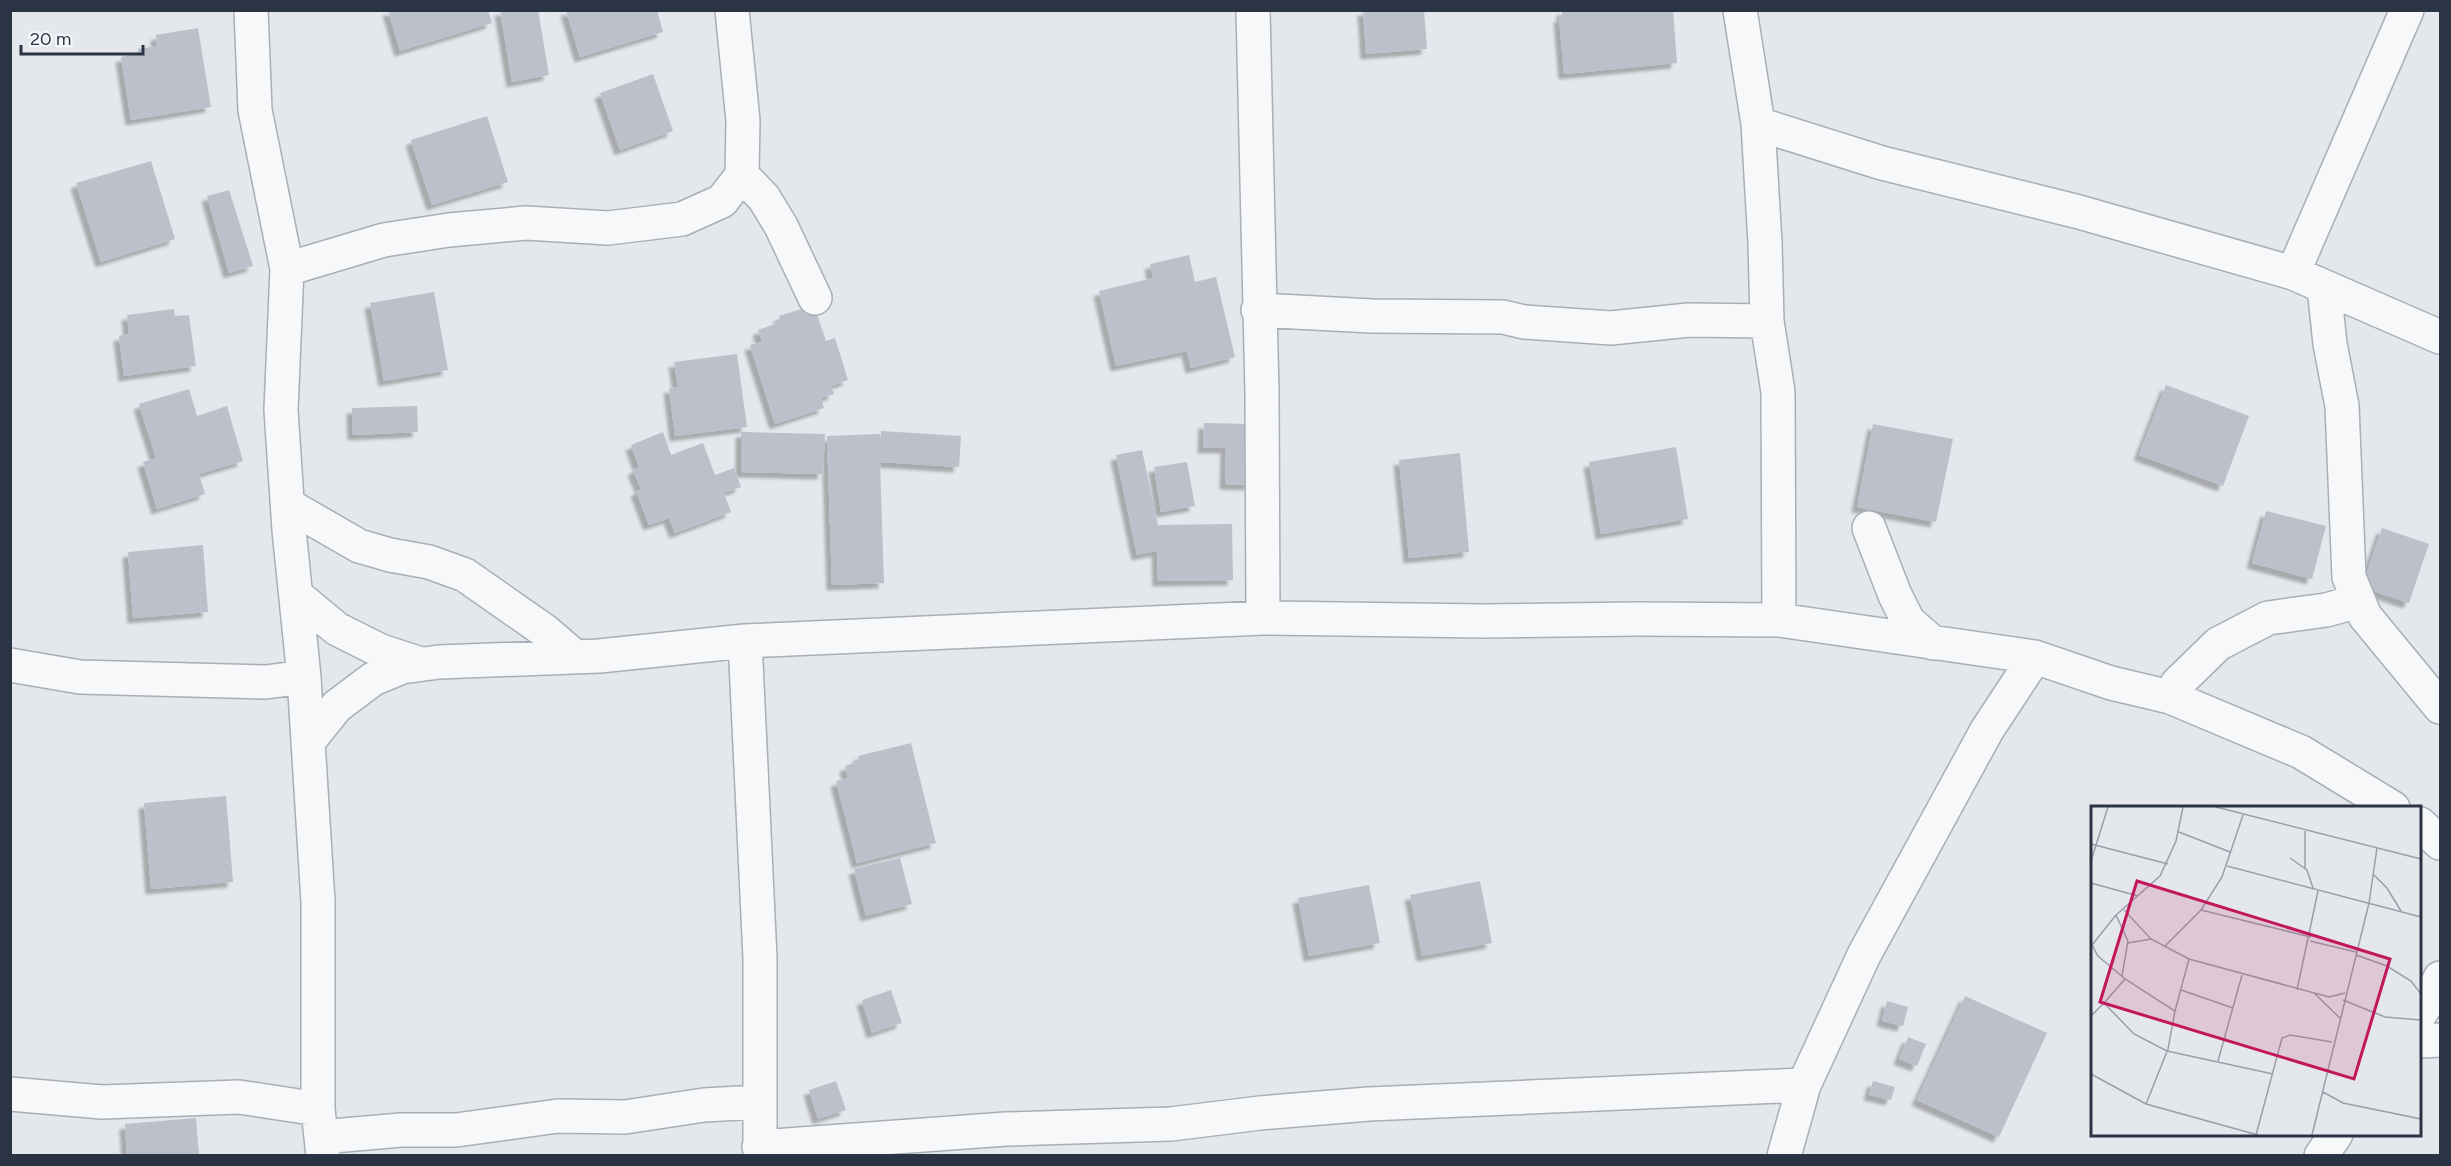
<svg xmlns="http://www.w3.org/2000/svg" width="2451" height="1166" font-family="Figtree,sans-serif">
<style>
.building{fill:#bbc0ca;filter:url(#shadow)}
.lines{fill:none;stroke-linecap:round;stroke-linejoin:round}
.minor-casing{stroke:#a9aeb7;stroke-width:36}
.minor{stroke:#f7f8fa;stroke-width:33}
.inset-road{fill:none;stroke:#9a9fa9;stroke-width:1.5}
.view{fill:#c2185b;fill-opacity:0.15;stroke:#c2185b;stroke-width:3}
.inset-edge{fill:none;stroke:#2b3445;stroke-width:3}
</style>
<defs>
<filter id="shadow"><feDropShadow dx="-5.5" dy="5.5" stdDeviation="1.5" flood-color="#0004"/></filter>
</defs>
<rect width="100%" height="100%" fill="#e4e7ec"/>
<path class="building" d="M388,10H488L492,23L400,51Z
M500,10H538L549,75L512,82Z
M566,10H657L663,32L580,57Z
M1363,10H1424L1427,49L1366,54Z
M1562,10H1673L1677,63L1564,74L1559,17H1562Z
M198,28L211,107L131,120L121,57L138,53V49L157,46L156,35Z
M653,74L673,131L620,150L600,93Z
M487,116L508,182L432,205L411,140Z
M151,161L175,239L101,262L76,183Z
M229,190L253,266L229,273L207,196Z
M1189,255L1195,282L1216,277L1235,357L1191,368L1187,351L1116,366L1099,291L1153,278L1150,264Z
M434,292L448,370L384,381L370,303Z
M814,305L826,341L835,338L848,380L831,386L834,394L821,398L824,408L775,424L750,345L762,342L758,330L781,322L779,316Z
M174,309L175,316L189,315L196,366L124,376L119,336L129,334L127,315Z
M737,354L747,427L675,436L669,388L678,387L674,362Z
M2166,385L2249,416L2223,486L2139,455Z
M189,389L197,416L227,406L243,461L199,474L205,494L157,509L143,462L156,458L139,404Z
M417,406L418,432L353,435L352,408Z
M1204,423L1252,424L1251,485L1225,484L1226,448H1203Z
M1873,424L1953,439L1936,522L1857,507Z
M881,431L961,436L959,467L880,462L884,583L832,585L827,436L880,434V441Z
M663,432L671,455L703,443L715,475L734,468L741,487L724,493L731,512L675,533L669,518L649,525L636,491L641,489L633,470L639,467L631,445Z
M741,432L825,434L823,474L741,472Z
M1676,447L1688,519L1601,534L1589,462Z
M1142,450L1158,525L1232,524L1233,580L1158,581L1157,551L1137,555L1116,455Z
M1460,453L1469,552L1409,558L1399,460Z
M1187,462L1195,506L1161,512L1154,467Z
M2266,511L2326,526L2312,579L2252,563Z
M2382,528L2429,544L2409,603L2362,587Z
M203,545L208,612L133,618L128,552Z
M911,743L936,843L857,863L836,781L848,778L845,766L859,762L858,756Z
M226,796L233,882L151,889L144,803Z
M900,858L912,904L866,916L854,869Z
M1480,881L1492,943L1422,956L1410,895Z
M1369,885L1380,943L1309,956L1298,898Z
M891,990L902,1023L872,1033L862,1000Z
M1965,996L2047,1033L1999,1137L1917,1100Z
M1887,1001L1908,1007L1903,1026L1882,1021Z
M1908,1037L1926,1044L1917,1066L1899,1059Z
M836,1081L846,1110L818,1119L809,1090Z
M1873,1081L1895,1087L1891,1100L1869,1095Z
M196,1118L199,1156H127L125,1124Z"/>
<g class="lines">
<defs>
<path id="minor" d="M251,10L255,110L287,269L281,410L289,530L304,677L318,902V1109L323,1156
M1253,10L1262,393L1263,618
M1740,10L1758,124L1882,163L2079,212L2293,273L2440,337
M1758,124L1765,243L1767,321L1778,392L1779,620
M742,175L764,198L781,226L815,298
M287,269L384,240L449,230L526,223L608,228L682,219L722,201L742,175L743,121L732,10
M2293,273L2407,10
M2324,287L2330,344L2342,406L2349,577L2365,616L2440,707
M1258,310L1372,316L1503,317L1524,322L1611,328L1689,320L1767,321
M288,505L359,546L390,555L429,562L465,575L545,631L574,656
M1869,528L1895,595L1908,621L1933,643
M296,595L337,629L381,651L421,664
M745,641L760,958V1156
M10,665L80,677L266,682L304,677
M2170,697L2177,684L2218,644L2268,618L2326,610L2359,601
M308,742L337,706L373,679L402,667L439,662L599,656L745,641L1263,618L1482,621L1638,619L1779,620L2035,657L2111,683L2170,697L2301,752L2393,808
M2420,824L2440,843
M2420,1014L2433,994L2440,978
M2420,1041L2440,1040
M10,1094L102,1102L239,1097L318,1109
M321,1137L401,1130H456L558,1116L625,1117L704,1105L759,1102
M759,1147L1006,1129L1171,1124L1260,1113L1369,1104L1804,1085
M1784,1156L1804,1085L1864,955L1987,730L2035,657
M2321,1156L2336,1134"/>
</defs>
<use href="#minor" class="minor-casing"/>
<use href="#minor" class="minor"/>
</g>
<g transform="translate(2091 806)">
<rect width="330" height="330" fill="#e4e7ec"/>
<path class="inset-road" d="M125,1L330,53M88,26L139,46M0,38L77,58M199,52L216,64L222,82M0,55L17,1M136,60L330,111M214,62V25M283,69L296,82L310,105M0,77L47,90M33,104L60,133L98,153L238,191L254,187M110,104L220,131M25,109L37,135L31,170M219,135L265,146M37,137L60,133M73,141L110,104L131,71L152,9M265,149L296,160L320,175L330,188M34,173L13,197L43,228L76,245L182,268M90,184L142,202M206,184L227,85M224,188L249,212M252,194L294,211L330,214M84,205L98,153M0,210L13,197M127,255L151,169M0,268L55,298L167,329M232,286L252,297L330,313M55,298L77,243L84,205L34,173L7,150L1,139L25,109L69,70L85,35L92,1M165,329L191,232L199,229L241,236M221,329L278,97L286,42"/>
<path class="view" d="M46,75L299,153L263,273L9,196Z"/>
<rect width="330" height="330" class="inset-edge"/>
</g>
<rect width="2451" height="1166" fill="none" stroke="#2b3445" stroke-width="24"/>
<path d="M21 45v9h122v-9" fill="none" stroke="#2b3445" stroke-width="3"/>
<text x="30" y="45" font-size="18" fill="#2b3445" stroke="#f4f6f9" stroke-width="4.5" paint-order="stroke">20 m</text>
</svg>
